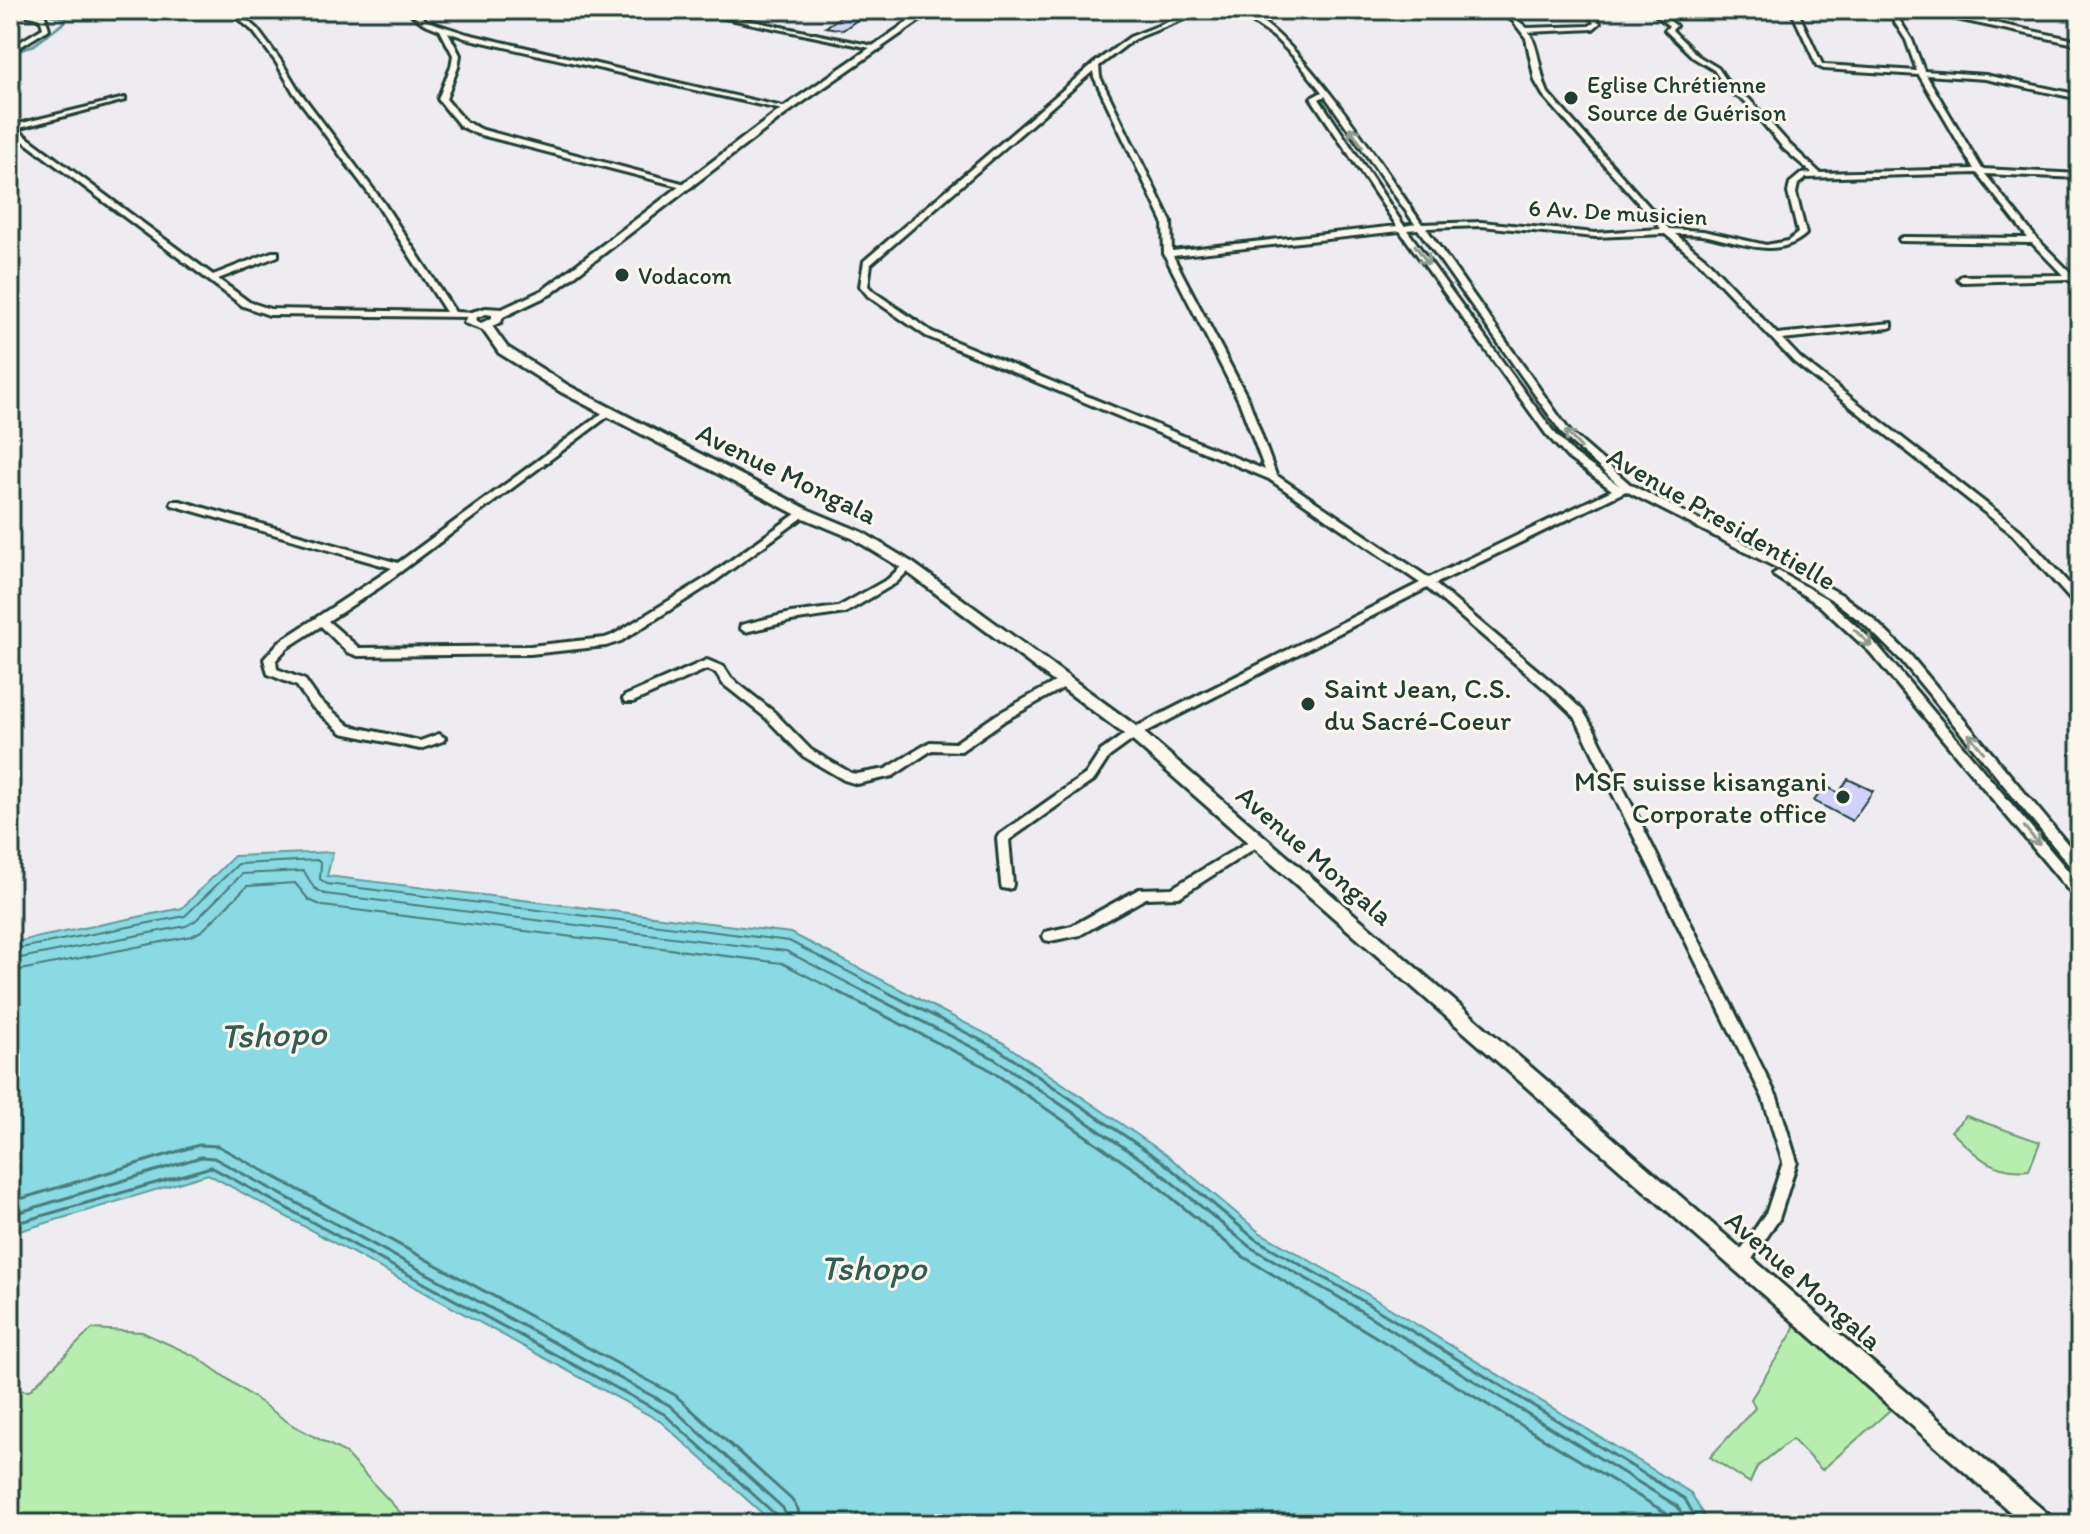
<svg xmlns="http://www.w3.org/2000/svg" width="2090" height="1534" font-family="Itim,sans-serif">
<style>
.green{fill:#b7eeb0;stroke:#6b9672;stroke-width:2}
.water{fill:#89dae2;stroke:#5f9b9c;stroke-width:2}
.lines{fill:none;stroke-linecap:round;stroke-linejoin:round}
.shore-far1{stroke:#497c7a;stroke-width:2}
.shore{stroke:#497c7a;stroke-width:3}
.stream{stroke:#5f9b9c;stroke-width:3}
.building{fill:#d0d2fb;stroke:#1f3d34;stroke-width:2}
.minor-casing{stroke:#1f3d34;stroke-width:6}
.tertiary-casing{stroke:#1f3d34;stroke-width:6}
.minor{fill:#fbf7ec;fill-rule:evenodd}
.tertiary{fill:#fbf7ec;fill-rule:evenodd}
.oneway{stroke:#8d9a90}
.poi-dot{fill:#1f3d34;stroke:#fbf7ec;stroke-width:3}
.labels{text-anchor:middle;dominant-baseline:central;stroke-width:6;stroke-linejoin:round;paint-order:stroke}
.far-poi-label{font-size:24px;fill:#1f3d34;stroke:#fbf7ec;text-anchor:start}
.far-street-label{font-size:24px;fill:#1f3d34;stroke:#fbf7ec}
.street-label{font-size:28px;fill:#1f3d34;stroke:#fbf7ec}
.poi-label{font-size:28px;fill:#1f3d34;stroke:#fbf7ec;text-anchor:start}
.near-water-label{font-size:36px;font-style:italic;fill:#345c57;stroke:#fbf7ec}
</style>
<rect width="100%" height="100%" fill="#eeecf0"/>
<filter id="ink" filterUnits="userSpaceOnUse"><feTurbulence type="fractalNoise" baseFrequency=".0125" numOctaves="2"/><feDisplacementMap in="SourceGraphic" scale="16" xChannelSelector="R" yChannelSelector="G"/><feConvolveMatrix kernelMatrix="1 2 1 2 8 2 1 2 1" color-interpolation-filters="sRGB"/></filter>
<g filter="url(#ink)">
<path class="green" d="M1966,1116L2040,1142L2029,1170C1993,1174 1975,1155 1951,1131Z
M1796,1319L1890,1410L1822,1470L1792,1439L1757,1467L1750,1483L1710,1457L1755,1408L1751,1399L1792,1333Z
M92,1329L142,1332L197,1357L292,1425L344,1452L411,1524H10V1390L29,1391Z"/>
<path class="water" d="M333,852L327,876L791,933L1002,1042L1168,1156L1259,1232L1344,1280L1691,1493L1708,1524H774L660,1421L208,1174L10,1234V943L182,908L234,856Z"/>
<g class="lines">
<path class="shore-far1" d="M10,950L185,916L238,864L317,860L321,864L320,879L327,884L789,941L891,994
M10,960L186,926L195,921L242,874L304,871L314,888L325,894L786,951L869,994
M10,972L192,936L203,930L247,886L295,883L309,900L323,906L782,963L842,994"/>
<path class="shore" d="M838,992L987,1068L1150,1180L1244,1257L1668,1514L1674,1524
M865,992L993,1058L1157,1170L1250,1247L1335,1295L1677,1506L1688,1524
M887,992L998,1049L1163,1162L1255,1239L1340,1287L1685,1499L1699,1524
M10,1202L199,1145L218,1146L675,1395L791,1499L798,1509L800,1524
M10,1215L201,1157L214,1158L669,1405L783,1508L788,1524
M10,1225L211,1167L664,1414L776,1515L778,1524"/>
<path class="stream" d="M10,54L34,45L66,21L65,18L32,10"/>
</g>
<path class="building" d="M847,12L864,15L843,30L826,27Z
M1848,779L1873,791L1852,821L1814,801L1825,786L1839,793Z"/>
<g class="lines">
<defs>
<path id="minor" d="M228,10H235L257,29L281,61L299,91L383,202L455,312L475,313V317L269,315L243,306L10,131V126L125,98V100L16,129L213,275L272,252H278V256L218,279L249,302L270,309L446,312L376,203L294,93L276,62L253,31Z
M406,10H413L427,21L467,34L791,109L787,111L465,38L448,32L460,55L458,67L446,99L466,122L483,130L693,186L686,188L477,134L460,126L438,99L451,67L453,55L440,30L423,23Z
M686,10H699L883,48L880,50Z
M1198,10H1207L1134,39L1099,66L1100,77L1171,222L1172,251L1397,226L1311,98L1322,92L1295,58L1274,37L1235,10C1284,10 1392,181 1422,224L1481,222L1595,233L1661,229L1543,95L1535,81L1526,38L1513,21L1498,10H1505L1527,28L1589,26L1594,23L1586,10H1592L1600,23L1593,29L1529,32C1540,50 1539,73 1548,93L1669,229L1703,231L1766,245L1788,241L1798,233L1788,193L1790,183L1801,174L1812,173L1784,149L1745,101L1729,92L1714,70L1694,58L1666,31L1665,30L1669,26L1650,10H1657L1675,25L1676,26L1672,30L1698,56L1718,68L1733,90L1749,99L1790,145L1820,173L1974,169L1919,75L1824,69L1817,66L1791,10H1797L1822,64L1825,65L1917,71L1906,40L1887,10H1893L1912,40L1924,71L1985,75L2080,95V99L1985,79L1926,75L1982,169L2080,174V178L1985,174L2037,239L2080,282V290L2068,279L1962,282L1958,279L1962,276L2063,275L2032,243L1900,241L1899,239L1903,237L2028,238L1977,173L1806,178L1798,184L1796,193L1806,234C1778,260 1741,243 1708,236C1697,234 1686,234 1675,234L1706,259L1777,334L1892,323V327L1889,328L1782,339L1800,358L2020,530L2080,596V607L2076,606L2012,534L1794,362L1700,263L1665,234L1595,237L1481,226L1426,228L1570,432L1631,485L1799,571L1842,595L1871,617L1910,655L2080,859V873L2075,872L1902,661L1863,623L1834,601L1791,575L1626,491L1435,584L1560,689L1583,711L1595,731L1777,1097L1797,1162L1779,1219L1748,1265L1742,1268L1736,1265L1734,1260L1767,1211L1783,1162L1763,1098L1575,717L1552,695L1427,588L1138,736L1109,757L1094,780L1009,840L1013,884L1012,888L1007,889L1002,888L1001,884L997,838L999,835L1086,774L1101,751L1130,730L1420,583L1269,479L926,336L868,296L860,286L864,261L1093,64L1130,37ZM1093,71L1094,77L1163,222L1164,254L1239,401L1265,470L932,332L874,292L868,286L871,264ZM1325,96L1415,224L1404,226L1319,99ZM1418,229L1564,436L1620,486L1574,454L1552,430L1407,230ZM1400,231L1546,434L1568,458L1612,490L1429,578L1276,475L1249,401L1173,256Z
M1896,10L1947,13L2080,41V45L1947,17Z
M30,13L45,16L49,29L10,53V48L43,28L40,18L28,16V14Z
M608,409L613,412L611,414L380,587L328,621L359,648L530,646L605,638L613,635L706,578L800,511L804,510L809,513L714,582L621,641L606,646L530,654L358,656L347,652L321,626L287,648L276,660L277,669L305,680L319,700L350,726L420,741L439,734L445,738L443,741L420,749L342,733L311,706L297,686L268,674L264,659L279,642L392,568L172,505L171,503L172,501H180L398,563Z
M908,563L913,566L896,583L845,613L791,621L745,632L740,628L741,625L791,613L838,607L888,579L904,564Z
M1778,571L1827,599L1878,646L2080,885V899L2075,898L1870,652L1819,605L1774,576L1773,574Z
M707,660L724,667L731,678L774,712L811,750L851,773L857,774L886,769L930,742L955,743L996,715L1062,678H1070L1072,681L1070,684L1004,721L961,751L932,750L893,776L857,784L844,780L803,756L766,718L723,684L716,673L707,669L633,702H625L623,699L625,696Z
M1259,835L1263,837L1265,840L1263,843L1179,897L1146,898L1080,935L1050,941L1045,940L1043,936L1045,932L1072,926L1139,889L1172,888Z"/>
<path id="tertiary" d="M925,10H935L790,111L551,294L503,317L501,322L492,326L507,347L569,386L809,510L862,532L913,563L1140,729L2050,1516L2054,1524H2024L1128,737L903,569L852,538L799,516L561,392L499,353L483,330L464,323L468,313L486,308L502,309L543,290L784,107ZM486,314L492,315V318L481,323L476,321L477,317Z"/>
</defs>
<use href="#minor" class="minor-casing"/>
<use href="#tertiary" class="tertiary-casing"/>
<use href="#minor" class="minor"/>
<use href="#tertiary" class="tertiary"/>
</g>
<defs><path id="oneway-shaft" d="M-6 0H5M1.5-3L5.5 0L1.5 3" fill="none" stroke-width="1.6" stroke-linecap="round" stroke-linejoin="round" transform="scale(2)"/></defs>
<g class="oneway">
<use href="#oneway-shaft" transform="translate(1356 137) rotate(-124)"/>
<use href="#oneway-shaft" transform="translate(1422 255) rotate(54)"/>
<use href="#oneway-shaft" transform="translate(1573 439) rotate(-133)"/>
<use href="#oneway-shaft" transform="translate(1863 638) rotate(44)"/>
<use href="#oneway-shaft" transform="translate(1976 743) rotate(-129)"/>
<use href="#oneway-shaft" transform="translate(2032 836) rotate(50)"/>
</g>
</g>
<g class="poi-dot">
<circle cx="1571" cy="98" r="8"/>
<circle cx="622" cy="275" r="8"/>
<circle cx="1308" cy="704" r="8"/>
<circle cx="1843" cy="797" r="8"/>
</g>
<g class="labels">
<g class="far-poi-label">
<text x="1587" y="84">Eglise Chrétienne<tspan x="1587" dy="28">Source de Guérison</tspan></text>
<text x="638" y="275">Vodacom</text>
</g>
<g class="far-street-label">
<text transform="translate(1618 212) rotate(3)">6 Av. De musicien</text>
</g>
<g class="street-label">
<text transform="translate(787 473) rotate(26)">Avenue Mongala</text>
<text transform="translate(1722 518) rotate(30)">Avenue Presidentielle</text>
<text transform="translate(1315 855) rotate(41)">Avenue Mongala</text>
<text transform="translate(1804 1280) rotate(41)">Avenue Mongala</text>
</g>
<g class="poi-label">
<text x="1324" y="688">Saint Jean, C.S.<tspan x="1324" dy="32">du Sacré-Coeur</tspan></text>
<text x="1827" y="781" text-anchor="end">MSF suisse kisangani<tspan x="1827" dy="32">Corporate office</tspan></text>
</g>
<g class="near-water-label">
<text transform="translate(273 1034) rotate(-2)">Tshopo</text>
<text x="873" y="1267">Tshopo</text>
</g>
</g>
<rect width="2090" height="1534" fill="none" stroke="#fbf7ec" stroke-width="40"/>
<rect x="20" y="20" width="2050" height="1494" fill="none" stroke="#1f3d34" stroke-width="3" filter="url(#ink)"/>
</svg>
